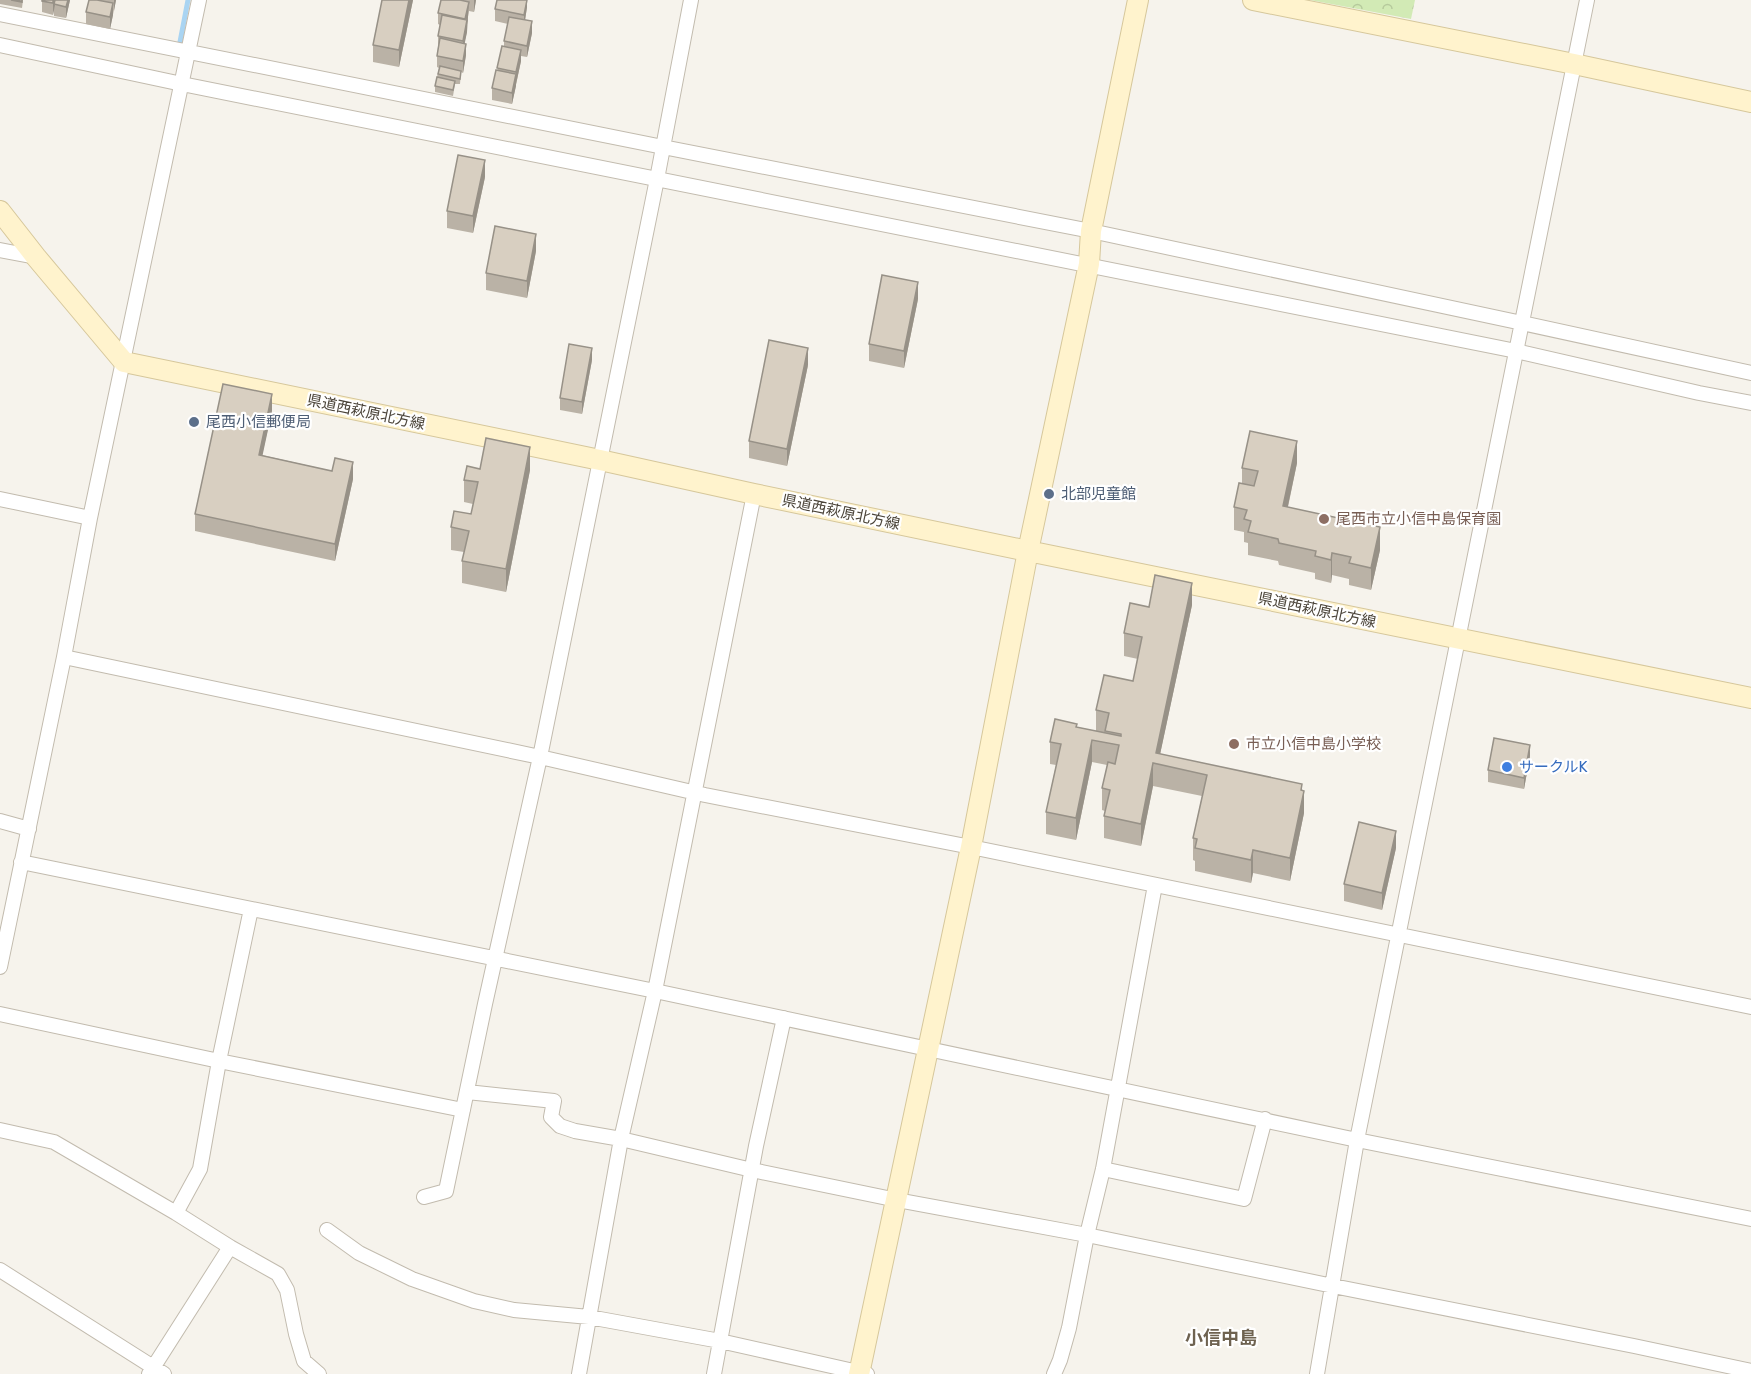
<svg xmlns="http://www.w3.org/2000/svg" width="1751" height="1374" font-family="Rubik,'Noto Sans JP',sans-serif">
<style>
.park{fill:url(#park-crowns)}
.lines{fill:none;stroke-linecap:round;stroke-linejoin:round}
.stream{stroke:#a9d4f2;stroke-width:5}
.street-casing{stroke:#c2bbae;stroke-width:16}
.secondary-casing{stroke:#d6c79b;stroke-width:22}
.street{stroke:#fff;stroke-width:14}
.secondary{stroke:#fff3cd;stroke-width:20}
.wall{fill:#bab2a6}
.shaded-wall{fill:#979187}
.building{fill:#d8cfc1;stroke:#979187;stroke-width:1.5}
.service-dot{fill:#5c6f8a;stroke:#fff;stroke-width:2}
.education-dot{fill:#8d6e63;stroke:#fff;stroke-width:2}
.shop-dot{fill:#3f7fe0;stroke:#fff;stroke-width:2}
.labels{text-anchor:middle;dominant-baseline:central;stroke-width:4.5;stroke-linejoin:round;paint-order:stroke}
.street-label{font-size:15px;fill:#4b4439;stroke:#fff}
.service-label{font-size:15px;fill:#4e5e75;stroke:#fff;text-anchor:start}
.education-label{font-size:15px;fill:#785e54;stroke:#fff;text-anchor:start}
.shop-label{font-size:15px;fill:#366cbe;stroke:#fff;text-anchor:start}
.quarter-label{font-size:18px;font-weight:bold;fill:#6e6250;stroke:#fff}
</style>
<defs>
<pattern id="park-crowns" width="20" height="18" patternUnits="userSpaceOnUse" patternTransform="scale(1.5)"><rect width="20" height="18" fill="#d2eab5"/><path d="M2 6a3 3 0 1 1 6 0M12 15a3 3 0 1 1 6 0" fill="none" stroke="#b6ca9c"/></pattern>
</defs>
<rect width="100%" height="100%" fill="#f6f3ec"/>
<path class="park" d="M1310,0H1415L1411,19Z"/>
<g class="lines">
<path class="stream" d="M180,42L188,0"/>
<defs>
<path id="street" d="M0,14L663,147L1091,231L1522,323L1751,373
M0,45L182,84L1516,351L1699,393L1751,403
M0,250L36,257
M0,499L90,518
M64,657L540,757L705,795L971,847L1751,1007
M0,821L29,829
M21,862L655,991L1357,1140L1751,1219
M0,967L64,657L90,518L199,0
M0,1014L219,1061L463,1110
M467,1092L554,1101L551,1117L560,1126L575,1131L621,1139L752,1170L897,1200L1087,1235L1333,1286L1634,1346L1751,1371
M0,1130L54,1142L176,1213L230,1247L278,1274L287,1290L296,1334L304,1361L319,1374
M1103,1169L1244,1199L1265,1119
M424,1197L446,1191L485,1004L540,757L657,179L691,0
M176,1213L200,1169L219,1061L251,909
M327,1230L359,1253L412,1279L474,1301L514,1310L589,1317L720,1341L867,1374
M0,1270L164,1374
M149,1374L230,1247
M579,1374L621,1139L655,991L754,494
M714,1374L756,1146L784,1018
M1054,1374L1060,1360L1069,1328L1087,1235L1103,1169L1155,885
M1317,1374L1357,1140L1587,0"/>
<path id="secondary" d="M1253,0L1574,64L1751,102
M0,211L36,257L124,362L600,460L754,494L1028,551L1751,698
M859,1374L971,847L1028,551L1089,264L1091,231L1138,0"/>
</defs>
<use href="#street" class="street-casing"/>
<use href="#secondary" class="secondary-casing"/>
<use href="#street" class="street"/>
<use href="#secondary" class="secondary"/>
</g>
<path class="wall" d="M0,0H23L22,8L0,4Z
M42,0H70L66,18L54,16V7L53,15L42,12Z
M101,0H116L110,29L86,24V12Z
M382,0H413L399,67L373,62V45Z
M441,0H476L474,12L469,11L467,22V32L464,44L466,55L463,73L461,72L460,84H455L453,96L435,92V86L439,68L437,67V56L438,47V36L440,25L438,24V13Z
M527,0V7L525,20L532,33L527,57L521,56V61L512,104L492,100V88L504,47V41L508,24L495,21V9Z
M485,177L473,233L447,228V211Z
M536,251L527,298L486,290V273Z
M918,299L904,368L869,361V344Z
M592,360L582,414L560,410V398Z
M808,365L787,466L749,458V441Z
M272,411L262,455L332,471L353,479L335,561L195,531V514Z
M1297,463L1288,507L1380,550L1371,590L1349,585V579L1332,575L1331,583L1315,579V573L1279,565L1278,561L1248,555V543L1244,542V532L1234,530V507L1242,484V468Z
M480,469L530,470L506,592L462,583V561L464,552L451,550V527L471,514L473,504L464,502V480Z
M1192,605L1160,754L1302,791L1304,813L1290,881L1253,873L1251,883L1195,871V861L1193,860V838L1202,796L1153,786L1141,846L1104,838V816L1105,811L1102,810V788L1107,765L1092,762L1076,840L1046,834V812L1056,765L1050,764V742L1077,727L1096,731V710L1133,681L1138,659L1124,656V633L1149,607Z
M1530,756L1524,789L1488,782V770Z
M1396,848L1382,910L1344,901V884Z"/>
<path class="shaded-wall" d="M53,0H56L53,15Z
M68,0H70L66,18V7Z
M114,0H116L114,11Z
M409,0H413L399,67V50Z
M474,0H476L474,12Z
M527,0V7L524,27V15Z
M469,2L467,32L463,52V41L465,29V19Z
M113,3V15L110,29V17Z
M532,21V33L527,57V46Z
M466,44V55L463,73V61Z
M521,50V61L516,84V72Z
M516,74V86L512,104V93Z
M485,160V177L473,233V216Z
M536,234V251L527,298V281Z
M918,282V299L904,368V351Z
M592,348V360L582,414V402Z
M808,348V365L787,466V449Z
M272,394V411L259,472V455Z
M1297,441V463L1283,529V506Z
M530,447V470L506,592V569Z
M353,462V479L335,561V544Z
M1380,527V550L1371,590V568Z
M1332,553V575L1331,583V560Z
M1192,583V605L1158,764L1156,753Z
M1092,740V762L1076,840V818Z
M1530,745V756L1524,789V778Z
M1153,763V786L1141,846V824Z
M1302,784V798L1304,791V813L1290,881V858Z
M1396,831V848L1382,910V893Z
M1253,850V873L1251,883V860Z"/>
<path class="building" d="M11,0H22V2Z
M42,0H53V3L42,1Z
M55,0H68L66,7L54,4Z
M89,0H97L113,3L110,17L86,12Z
M382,0H409L399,50L373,45Z
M441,0H460L469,2L465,19L438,13Z
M497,0H527L524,15L495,9Z
M442,15L467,20L463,41L438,36Z
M509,17L532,21L527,46L504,41Z
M440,38L466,44L463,61L437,56Z
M502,46L521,50L516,72L497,68Z
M440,66L461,71L460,79L438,74Z
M496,70L516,74L512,93L492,88Z
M437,77L455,81L453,90L435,86Z
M458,155L485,160L473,216L447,211Z
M495,226L536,234L527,281L486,273Z
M882,275L918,282L904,351L869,344Z
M769,340L808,348L787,449L749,441Z
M569,344L592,348L582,402L560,398Z
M223,384L272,394L259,455L332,471L335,458L353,462L335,544L195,514Z
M1250,431L1297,441L1283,506L1380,527L1371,568L1349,563L1351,557L1332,553L1331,560L1315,556L1316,551L1279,543L1278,539L1248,532L1251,521L1244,519L1247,510L1234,507L1239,483L1254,486L1258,471L1242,468Z
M486,438L530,447L506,569L462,561L469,531L451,527L454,511L471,514L478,482L464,480L467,466L480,469Z
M1155,575L1192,583L1156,753L1302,784L1301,790L1304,791L1290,858L1253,850L1251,860L1195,848L1197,839L1193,838L1207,775L1153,763L1141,824L1104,816L1110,790L1102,788L1108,762L1115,764L1119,745L1092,740L1076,818L1046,812L1061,744L1050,742L1055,719L1077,724L1076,727L1121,736V734L1105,731L1109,713L1096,710L1104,675L1133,681L1142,637L1124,633L1130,603L1149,607Z
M1494,738L1530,745L1524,778L1488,770Z
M1359,822L1396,831L1382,893L1344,884Z"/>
<g class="service-dot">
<circle cx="194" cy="422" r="6"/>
<circle cx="1049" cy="494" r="6"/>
</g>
<g class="education-dot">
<circle cx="1324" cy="519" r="6"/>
<circle cx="1234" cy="744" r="6"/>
</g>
<circle class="shop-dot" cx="1507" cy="767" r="6"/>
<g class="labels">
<g class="street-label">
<text transform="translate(366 412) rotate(12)">県道西萩原北方線</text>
<text transform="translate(841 512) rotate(12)">県道西萩原北方線</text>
<text transform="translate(1317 610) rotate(12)">県道西萩原北方線</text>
</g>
<g class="service-label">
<text x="206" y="422">尾西小信郵便局</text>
<text x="1061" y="494">北部児童館</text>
</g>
<g class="education-label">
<text x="1336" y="519">尾西市立小信中島保育園</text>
<text x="1246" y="744">市立小信中島小学校</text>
</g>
<g class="shop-label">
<text x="1519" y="767">サークルK</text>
</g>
<g class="quarter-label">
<text x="1221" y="1338">小信中島</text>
</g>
</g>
</svg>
